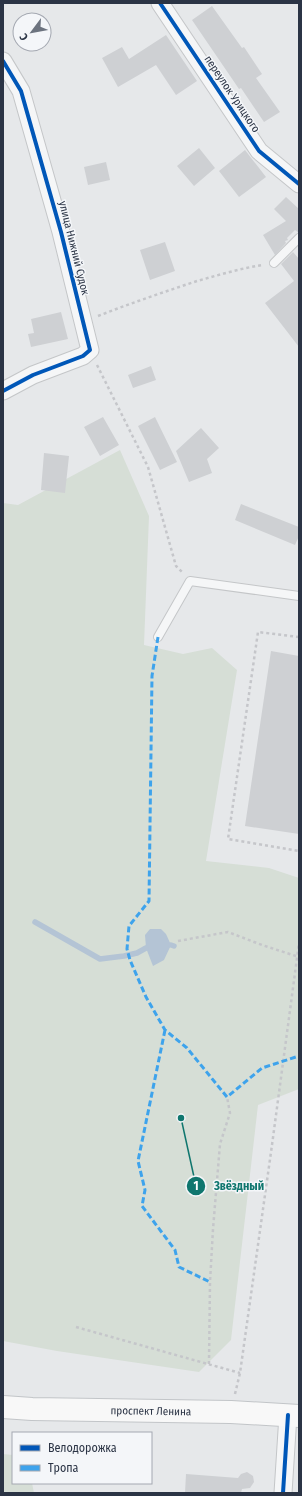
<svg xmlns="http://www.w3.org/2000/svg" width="302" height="1496" font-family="'Fira Sans Condensed',sans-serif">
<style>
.green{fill:#d6ded6}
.water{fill:#b4c4d5}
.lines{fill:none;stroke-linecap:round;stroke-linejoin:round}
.stream{stroke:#b4c4d5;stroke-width:5.5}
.building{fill:#ced0d3}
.service-casing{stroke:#c4c6c8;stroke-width:10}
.minor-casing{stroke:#c4c6c8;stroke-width:19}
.primary-casing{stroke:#c2c5c8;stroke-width:24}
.path{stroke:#c5c6ca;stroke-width:2.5;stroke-dasharray:3 3;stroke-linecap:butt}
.service{stroke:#f5f6f7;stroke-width:8}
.minor{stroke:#f5f6f7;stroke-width:17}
.primary{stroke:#f8f8f8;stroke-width:22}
.path-bridge{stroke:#c5c6ca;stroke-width:2.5;stroke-dasharray:3 3;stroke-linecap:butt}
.quiet{stroke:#3ea3ec;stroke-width:3;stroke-dasharray:6 3;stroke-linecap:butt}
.cycleway-casing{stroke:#f4f6f9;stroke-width:6}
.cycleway{stroke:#0057b8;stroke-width:4}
.labels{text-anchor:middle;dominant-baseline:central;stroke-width:3;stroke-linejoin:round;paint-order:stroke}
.street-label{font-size:11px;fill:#2b3445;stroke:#f4f6f9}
.leader{fill:none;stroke:#0f766e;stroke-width:1.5}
.callout-dot{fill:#0f766e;stroke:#f4f6f9;stroke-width:1.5}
.mark-label{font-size:12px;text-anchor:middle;font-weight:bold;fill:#fff}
.callout-label{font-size:12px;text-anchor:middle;font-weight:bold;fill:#0f766e;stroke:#f4f6f9;stroke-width:3;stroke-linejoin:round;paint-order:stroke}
</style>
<rect width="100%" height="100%" fill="#e6e8ea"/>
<path class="green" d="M120,450L149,516L144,645L183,654L212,648L237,670L206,861L269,868L299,878V1089L258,1105L231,1340L199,1372L57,1351L3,1341V503L18,505Z
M3,1454L13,1455V1483H32L34,1493H3Z"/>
<path class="water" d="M150,929H161L166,934L171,945L164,960L153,966L146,948L145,935Z"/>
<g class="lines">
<path class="stream" d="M35,922L100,959L124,956L137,953L146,948
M171,945L174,946"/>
</g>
<path class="building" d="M212,6L242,48L244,47L262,74L256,78L280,112L264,122L241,88L239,89L192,20Z
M166,35L197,81L176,95L156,65L118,87L102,58L122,47L129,59Z
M199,148L215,168L194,186L177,166Z
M245,150L266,177L239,197L219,171Z
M106,162L110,180L88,185L84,167Z
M286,197L299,209V233L295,230L287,238L288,240L285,241L286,243L275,255L263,235L286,221L274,209Z
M165,242L175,271L150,280L140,250Z
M293,252L299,259V347L265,303L294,281L281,264Z
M61,312L68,339L31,347L28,334L34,333L31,319Z
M151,366L156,380L133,388L128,375Z
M103,417L119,445L100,456L84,427Z
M155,417L177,462L160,470L138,426Z
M201,428L219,448L207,459L212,473L189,482L176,451Z
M44,453L69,456L65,493L41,490Z
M241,504L299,527V536L295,545L235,520Z
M271,651L299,656V834L245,826Z
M247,1472L253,1476L254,1482L250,1488L242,1489L241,1493H185L186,1474L238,1478L241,1474Z"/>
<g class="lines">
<defs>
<path id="service" d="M274,263L299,238
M158,637L190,581L299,596"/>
<path id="minor" d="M160,3L259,151L299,184
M3,61L21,91L61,232L90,350L83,356L33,375L3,391
M283,1493L288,1415"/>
<g id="primary">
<path id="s1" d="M3,1407L32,1409L231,1412L299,1416"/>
</g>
</defs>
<use href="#service" class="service-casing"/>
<use href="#minor" class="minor-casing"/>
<use href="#primary" class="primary-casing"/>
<path class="path" d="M98,316C131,303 164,292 197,281C219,275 241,268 263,265
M97,365L148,467L176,566L182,572
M299,637L258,632L228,839L299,851
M178,941L228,932L262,945L299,957
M76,1327L240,1373
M209,1364L210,1282L213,1229L220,1144L230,1113L227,1097
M235,1394L240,1373L272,1145"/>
<use href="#service" class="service"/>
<use href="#minor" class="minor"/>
<use href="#primary" class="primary"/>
<path class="path-bridge" d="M272,1145L299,943"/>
<path class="quiet" d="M158,637L152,676L149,901L129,926L127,949L130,960L146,997L165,1030L187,1048L227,1097L262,1068L299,1056
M165,1030L138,1161L145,1190L142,1206L175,1250L179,1267L210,1282"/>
<defs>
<path id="cycleway" d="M160,3L259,151L299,184
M3,61L21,91L61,232L90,350L83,356L33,375L3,391
M283,1493L288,1415"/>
</defs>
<use href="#cycleway" class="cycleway-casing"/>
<use href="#cycleway" class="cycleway"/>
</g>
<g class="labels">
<g class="street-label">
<text transform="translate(232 94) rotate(56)">переулок Урицкого</text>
<text transform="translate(74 248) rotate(76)">улица Нижний Судок</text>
<text stroke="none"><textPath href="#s1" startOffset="148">проспект Ленина</textPath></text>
</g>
</g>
<path class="leader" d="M181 1118L196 1186"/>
<g class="callout-dot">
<circle cx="181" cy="1118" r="4"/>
<circle cx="196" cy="1186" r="10"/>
</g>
<g class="mark-label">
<text x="196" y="1190">1</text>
</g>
<g class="callout-label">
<text x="239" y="1190">Звёздный</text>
</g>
<rect width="302" height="1496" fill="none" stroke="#2b3445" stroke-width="8"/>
<rect x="12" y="1432" width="140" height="52" fill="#f4f6f9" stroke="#a4a8b1"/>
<rect x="20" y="1445" width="20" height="6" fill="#0057b8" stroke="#a4a8b1"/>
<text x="48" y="1452" font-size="12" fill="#2b3445">Велодорожка</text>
<rect x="20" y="1465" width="20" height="6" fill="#3ea3ec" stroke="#a4a8b1"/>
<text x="48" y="1472" font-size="12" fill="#2b3445">Тропа</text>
<g transform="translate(32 32) rotate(238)"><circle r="19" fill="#f4f6f9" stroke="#a4a8b1"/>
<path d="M0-3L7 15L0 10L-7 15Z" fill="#6c737f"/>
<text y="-6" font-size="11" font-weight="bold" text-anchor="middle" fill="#2b3445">С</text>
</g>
</svg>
